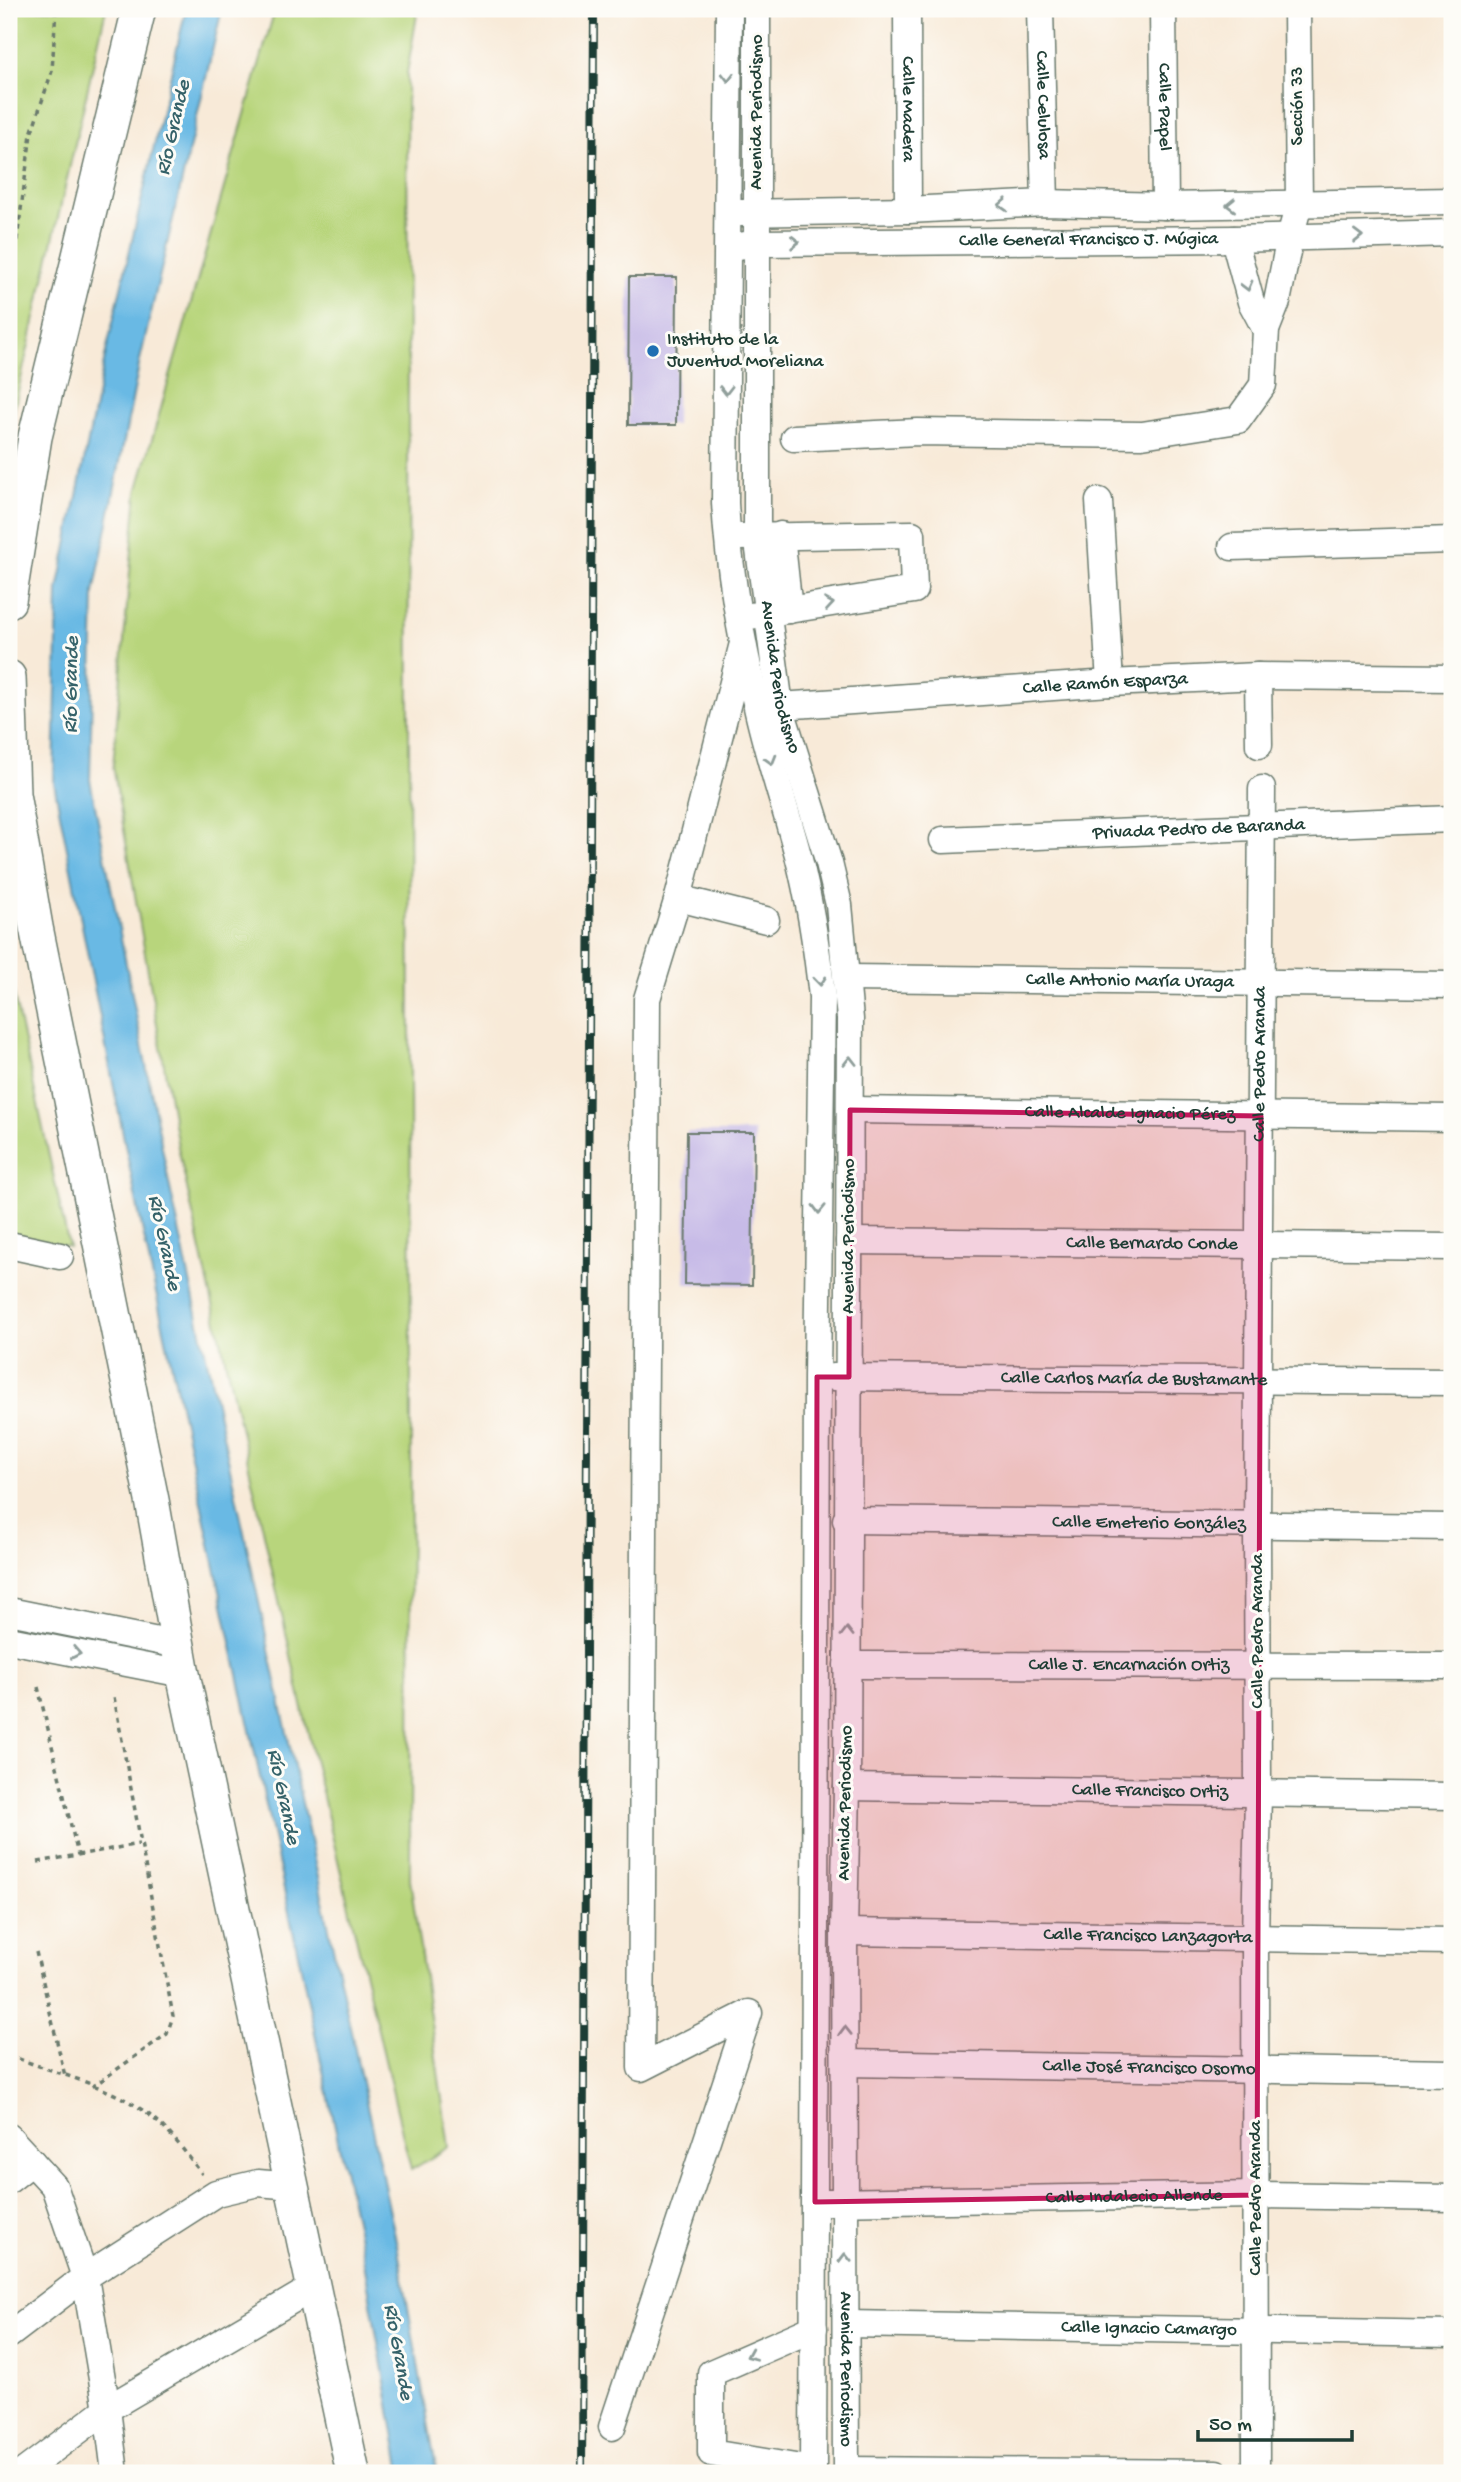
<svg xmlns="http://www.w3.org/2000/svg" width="1461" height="2482" font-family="'Gochi Hand',sans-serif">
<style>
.green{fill:#b8d57c;stroke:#6c8958;stroke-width:2}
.water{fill:#69b9e4;stroke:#447b8c;stroke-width:2}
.building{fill:#c7bbe7}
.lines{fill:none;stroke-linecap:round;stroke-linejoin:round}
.minor-casing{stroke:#6b7a6d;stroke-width:29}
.major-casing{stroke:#6b7a6d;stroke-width:36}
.path{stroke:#6b7a6d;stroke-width:3.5;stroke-dasharray:5 5;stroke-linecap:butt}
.minor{stroke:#fff;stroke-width:26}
.major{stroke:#fff;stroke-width:33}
.rail-casing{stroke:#1f3d34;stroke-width:8}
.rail{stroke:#fdfcf7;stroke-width:5;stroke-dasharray:16;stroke-linecap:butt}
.oneway{stroke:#8f9e9a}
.marked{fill:#c2185b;fill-opacity:0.2;stroke:#c2185b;stroke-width:5;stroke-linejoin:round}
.poi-dot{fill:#1f6fb2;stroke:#fdfcf7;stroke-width:2.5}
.labels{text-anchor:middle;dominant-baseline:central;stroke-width:6;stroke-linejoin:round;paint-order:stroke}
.street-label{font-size:19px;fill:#1f3d34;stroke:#fdfcf7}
.poi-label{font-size:19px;fill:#1f3d34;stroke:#fdfcf7;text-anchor:start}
.water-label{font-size:21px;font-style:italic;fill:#356269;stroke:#fdfcf7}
</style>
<rect width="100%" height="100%" fill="#fdfcf7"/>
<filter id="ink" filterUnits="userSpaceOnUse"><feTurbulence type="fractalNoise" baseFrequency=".0143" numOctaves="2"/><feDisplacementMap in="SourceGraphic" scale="14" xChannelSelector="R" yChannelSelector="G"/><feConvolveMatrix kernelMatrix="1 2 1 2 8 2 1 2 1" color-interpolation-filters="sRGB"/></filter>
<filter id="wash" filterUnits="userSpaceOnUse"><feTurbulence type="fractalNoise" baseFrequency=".00686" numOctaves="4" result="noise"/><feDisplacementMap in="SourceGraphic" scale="28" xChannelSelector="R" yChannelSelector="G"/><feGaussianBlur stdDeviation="1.57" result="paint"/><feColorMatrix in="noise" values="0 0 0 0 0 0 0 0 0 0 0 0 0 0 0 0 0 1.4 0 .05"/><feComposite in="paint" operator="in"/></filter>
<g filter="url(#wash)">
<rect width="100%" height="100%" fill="#f8ead8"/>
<path class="green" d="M9,9H106L9,431Z
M275,9H418L407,73L411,1396L410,1880L449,2147L411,2170L312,1750L178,1147L113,766L137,492Z
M9,973L69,1247L9,1233Z"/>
<path class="water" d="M186,9H222L140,360L94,593L90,780L170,1188L398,2250L437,2473H401L363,2257L135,1195L54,783L58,590L106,352Z"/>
<g id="blocks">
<path class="building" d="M629,277H677L676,425H628Z
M687,1132H754L752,1285L685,1284Z"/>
</g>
</g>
<g filter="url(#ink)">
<use href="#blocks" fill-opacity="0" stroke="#6b7a6d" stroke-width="2"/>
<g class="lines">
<defs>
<g id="minor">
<path d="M729,9L725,503C729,572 741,640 757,707C768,757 785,806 798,855C810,902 817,949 822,997L817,1377L813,2473"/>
<path id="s1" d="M757,9V535L780,706L829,863L839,905L850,1019L847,1787L844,1932L846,2473"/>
<path id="s2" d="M907,9L908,210"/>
<path id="s3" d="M1040,9L1045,203"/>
<path id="s4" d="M1163,9L1165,206"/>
<path d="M740,213L908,210L1045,203L1165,206L1452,201"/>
<path d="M1234,239L1251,302L1266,330"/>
<path id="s5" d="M739,246L757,243L1234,239L1452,233"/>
<path d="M794,438L918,432L1142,435L1238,420L1263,385L1266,330L1277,302L1290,237L1299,204L1297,9"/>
<path d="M1099,501L1110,683"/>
<path d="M781,535L789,610"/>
<path d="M739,537L912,534L914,590L750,616"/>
<path d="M1232,547L1452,540"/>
<path d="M1258,676L1259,745"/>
<path id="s6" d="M766,707L1110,683L1258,676L1452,678"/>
<path id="s7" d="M943,840L1452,819"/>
<path d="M678,898L766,920"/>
<path id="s8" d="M848,978L1452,985"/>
<path id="s9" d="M850,1110L1452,1118"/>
<path id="s10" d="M849,1241L1452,1247"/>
<path d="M9,1245L60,1256"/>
<path id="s11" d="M833,1377L1452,1382"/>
<path id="s12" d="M846,1520L1452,1527"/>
<path d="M9,1611L178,1645"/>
<path d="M9,1640L183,1674"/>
<path id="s13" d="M847,1665L1452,1666"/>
<path id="s14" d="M847,1787L1452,1796"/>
<path id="s15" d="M844,1932L1452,1941"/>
<path id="s16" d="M845,2063L1452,2073"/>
<path d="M9,2137L54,2186L85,2277L107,2409L115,2473"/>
<path d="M9,2180L32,2162"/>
<path id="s17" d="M828,2202L1257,2195L1452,2198"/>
<path id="s18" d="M846,2324L1452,2334"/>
<path d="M9,2335L85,2277L216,2193L258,2183L293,2186"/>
<path d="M612,2427L749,2013L641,2068L647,999L678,898L742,647"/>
<path d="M813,2470L711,2453V2373L814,2328"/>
<path d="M846,2470L1216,2473"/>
<path d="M22,2473L107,2409L314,2287"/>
<path id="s19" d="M1256,2473L1255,1938L1258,1793L1257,1524L1262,789"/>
</g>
<path id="major" d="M9,601L35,437L139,9
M9,677L13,794L36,927L152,1500L183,1674L353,2473"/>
</defs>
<use href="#minor" class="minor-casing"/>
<use href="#major" class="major-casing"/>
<path class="path" d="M9,300L31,134L52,71L56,9
M9,1163L14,1187L9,1192
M38,1687L78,1855
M38,1862L139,1844
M36,1952L65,2076
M9,2055C53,2073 110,2085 148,2114C170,2131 186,2153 202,2174
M92,2087L167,2034L173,2016L114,1697"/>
<use href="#minor" class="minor"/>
<use href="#major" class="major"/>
<defs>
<path id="rail" d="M582,2473L594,9"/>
</defs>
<use href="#rail" class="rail-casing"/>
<use href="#rail" class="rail"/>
</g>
<defs><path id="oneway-chevron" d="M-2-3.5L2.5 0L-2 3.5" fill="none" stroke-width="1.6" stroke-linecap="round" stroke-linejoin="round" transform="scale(1.75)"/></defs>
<g class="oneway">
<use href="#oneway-chevron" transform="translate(728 77) rotate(90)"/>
<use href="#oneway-chevron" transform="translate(1003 205) rotate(177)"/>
<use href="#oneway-chevron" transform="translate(1231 205) rotate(179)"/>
<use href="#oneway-chevron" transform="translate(1358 236) rotate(-1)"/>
<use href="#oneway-chevron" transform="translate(795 242) rotate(-1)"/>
<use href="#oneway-chevron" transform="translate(1247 286) rotate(75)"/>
<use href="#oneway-chevron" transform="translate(726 390) rotate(90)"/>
<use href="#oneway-chevron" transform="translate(829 604) rotate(-9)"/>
<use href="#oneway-chevron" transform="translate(771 760) rotate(74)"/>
<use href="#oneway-chevron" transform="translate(820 981) rotate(84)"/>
<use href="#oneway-chevron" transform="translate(850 1061) rotate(-90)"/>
<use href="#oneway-chevron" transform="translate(819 1209) rotate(91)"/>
<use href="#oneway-chevron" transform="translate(847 1632) rotate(-90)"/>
<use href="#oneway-chevron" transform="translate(76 1653) rotate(11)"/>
<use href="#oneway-chevron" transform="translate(845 2031) rotate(-91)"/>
<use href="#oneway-chevron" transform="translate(845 2258) rotate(-91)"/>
<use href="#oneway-chevron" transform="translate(751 2355) rotate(157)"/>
</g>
</g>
<path class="marked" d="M850,1110L1261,1116L1257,2195L815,2202L817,1377H849Z"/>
<circle class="poi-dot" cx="653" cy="351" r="7"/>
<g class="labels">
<g class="street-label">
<text stroke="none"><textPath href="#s3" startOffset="96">Calle Celulosa</textPath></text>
<text transform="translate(1298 106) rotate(-90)">Sección 33</text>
<text stroke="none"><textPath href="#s4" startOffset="98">Calle Papel</textPath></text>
<text stroke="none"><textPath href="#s2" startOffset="100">Calle Madera</textPath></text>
<text transform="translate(757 112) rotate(-90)">Avenida Periodismo</text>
<text stroke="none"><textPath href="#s5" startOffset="350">Calle General Francisco J. Múgica</textPath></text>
<text stroke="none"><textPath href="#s1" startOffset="670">Avenida Periodismo</textPath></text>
<text stroke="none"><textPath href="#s6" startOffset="340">Calle Ramón Esparza</textPath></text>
<text stroke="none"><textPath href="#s7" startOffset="256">Privada Pedro de Baranda</textPath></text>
<text stroke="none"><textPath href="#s8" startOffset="282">Calle Antonio María Uraga</textPath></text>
<text stroke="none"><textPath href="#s19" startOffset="1409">Calle Pedro Aranda</textPath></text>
<text stroke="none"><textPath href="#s9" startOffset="280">Calle Alcalde Ignacio Pérez</textPath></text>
<text transform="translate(849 1236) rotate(-90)">Avenida Periodismo</text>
<text stroke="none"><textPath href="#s10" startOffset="303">Calle Bernardo Conde</textPath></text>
<text stroke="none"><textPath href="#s11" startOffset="301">Calle Carlos María de Bustamante</textPath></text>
<text stroke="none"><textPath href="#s12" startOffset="303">Calle Emeterio González</textPath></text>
<text transform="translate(1258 1631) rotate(-90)">Calle Pedro Aranda</text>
<text stroke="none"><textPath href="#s13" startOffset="282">Calle J. Encarnación Ortiz</textPath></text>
<text stroke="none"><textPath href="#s14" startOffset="303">Calle Francisco Ortiz</textPath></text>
<text transform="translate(846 1803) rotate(-89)">Avenida Periodismo</text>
<text stroke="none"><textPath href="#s15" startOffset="304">Calle Francisco Lanzagorta</textPath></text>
<text stroke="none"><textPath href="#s16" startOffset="304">Calle José Francisco Osorno</textPath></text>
<text stroke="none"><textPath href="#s17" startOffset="306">Calle Indalecio Allende</textPath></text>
<text transform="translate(1256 2198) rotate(-90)">Calle Pedro Aranda</text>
<text stroke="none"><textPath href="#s18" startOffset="303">Calle Ignacio Camargo</textPath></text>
<text stroke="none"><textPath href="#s1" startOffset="2371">Avenida Periodismo</textPath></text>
</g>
<g class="poi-label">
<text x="667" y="340">Instituto de la<tspan x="667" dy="22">Juventud Moreliana</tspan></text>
</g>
<g class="water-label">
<text transform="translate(175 128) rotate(-77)">Río Grande</text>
<text transform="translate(73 685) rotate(-89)">Río Grande</text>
<text transform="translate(163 1243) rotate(78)">Río Grande</text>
<text transform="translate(282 1797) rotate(78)">Río Grande</text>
<text transform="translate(397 2352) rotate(80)">Río Grande</text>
</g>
</g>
<rect width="1461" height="2482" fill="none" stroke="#fdfcf7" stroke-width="35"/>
<path d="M1198 2430v10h154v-10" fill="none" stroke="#1f3d34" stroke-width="3.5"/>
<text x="1209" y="2430" font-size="21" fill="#1f3d34" stroke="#fdfcf7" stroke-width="5" paint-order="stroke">50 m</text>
</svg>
